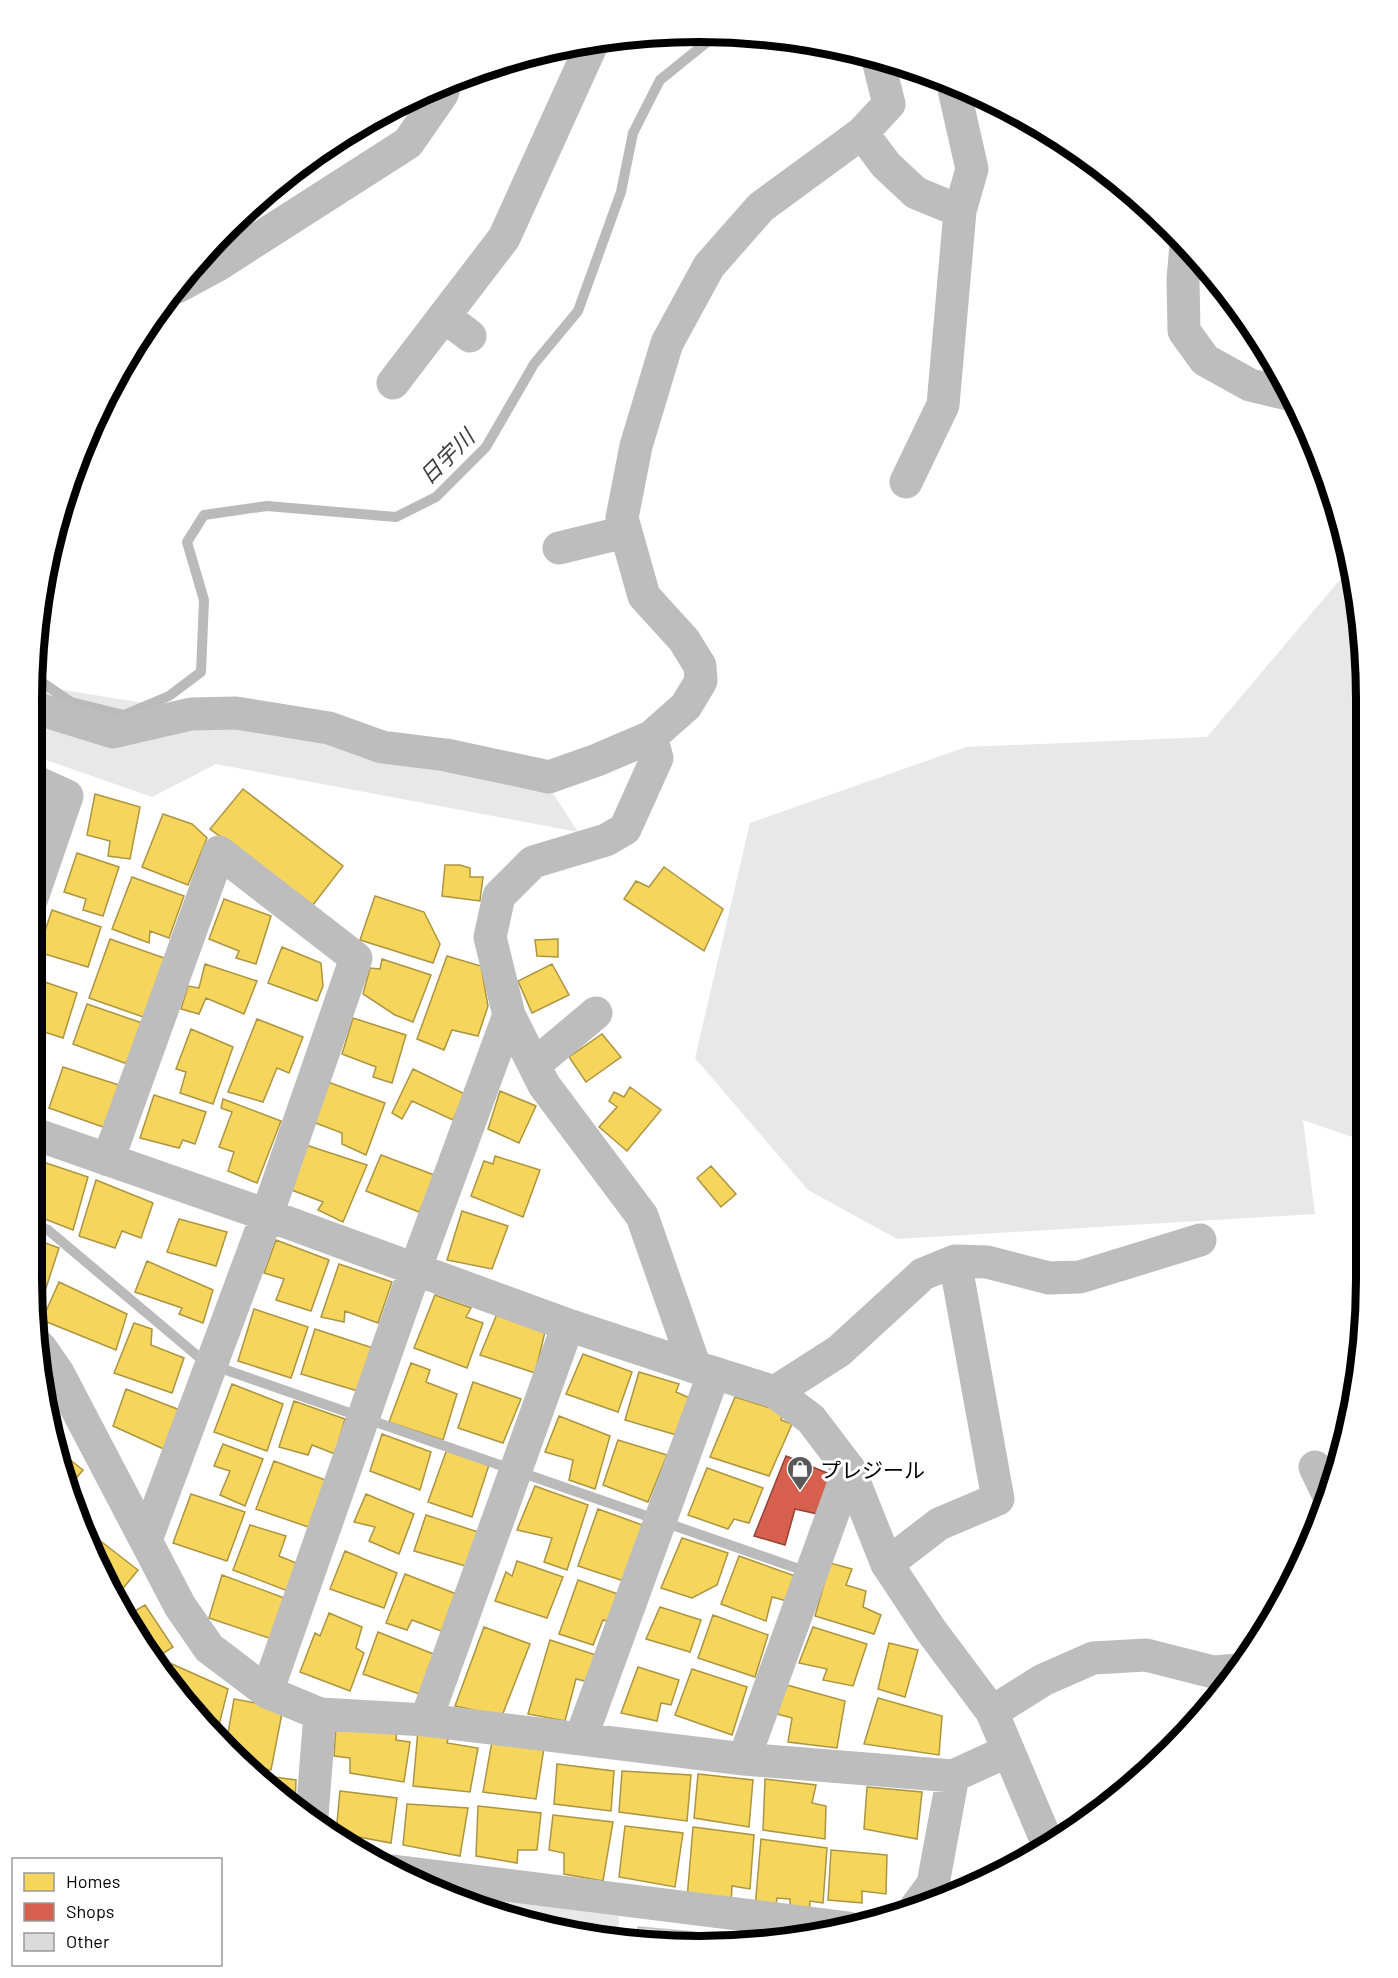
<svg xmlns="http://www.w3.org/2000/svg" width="1398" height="1978" font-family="Barlow,'Noto Sans JP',sans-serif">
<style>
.green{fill:#e8e8e8}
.homes{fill:#f6d55c;stroke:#ac9540;stroke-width:1.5}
.shops{fill:#d6604d;stroke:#964336;stroke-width:1.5}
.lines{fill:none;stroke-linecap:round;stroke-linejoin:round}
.stream{stroke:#bababa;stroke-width:10}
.building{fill:#dbdbdb;stroke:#c3c3c3;stroke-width:1.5}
.minor{stroke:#bdbdbd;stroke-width:33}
.tertiary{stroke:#bdbdbd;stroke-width:33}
.labels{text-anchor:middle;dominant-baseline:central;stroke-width:6;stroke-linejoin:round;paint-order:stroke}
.poi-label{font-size:21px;fill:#000;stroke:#fff;text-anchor:start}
.water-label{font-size:22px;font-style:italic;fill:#3d3d3d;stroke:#fff}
.rim{fill:none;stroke:#000;stroke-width:8}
</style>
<rect width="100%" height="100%" fill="#fff"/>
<path class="green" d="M1349,569L1361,612L1364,1141L1303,1120L1315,1214L897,1239L808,1190L695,1058L750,823L966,747L1207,737Z
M33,685L536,767L578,832L216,764L152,797L32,755Z
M446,1894L619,1916L618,1941L526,1924Z"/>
<path class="homes" d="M243,789L343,866L313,905L210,829Z
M95,794L140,807L130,859L108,856L110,841L87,835Z
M163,814L192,824L207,838L188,885L142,867Z
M77,853L119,867L103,916L83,910L86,899L64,892Z
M445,865H460L470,868V877H483L480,901L442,896Z
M664,867L723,909L704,951L624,899L636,881L649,887Z
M132,877L184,896L169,938L150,931L149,943L112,929Z
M375,896L424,912L440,944L433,963L360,940Z
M224,899L271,916L256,964L236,958L239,951L209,939Z
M52,910L101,927L88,967L38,952Z
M110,939L167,959L149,1019L89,998Z
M558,939V957L537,956L535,940Z
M282,947L321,963L323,986L317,1001L268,983Z
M447,956L481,966L488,1006L478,1036L452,1030L444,1050L417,1039Z
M382,959L431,975L413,1022L395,1015L363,994L370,968L380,969Z
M205,964L257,981L244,1014L206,998L199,1014L181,1009L188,986L199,988Z
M552,964L569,995L532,1013L518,981Z
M36,979L77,993L63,1038L32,1028V991Z
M87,1004L145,1024L130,1065L73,1044Z
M353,1018L406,1035L392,1083L373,1077L376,1067L342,1054Z
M257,1019L303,1037L289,1073L277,1068L263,1102L228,1092Z
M191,1029L233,1047L213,1104L180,1093L186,1072L176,1069Z
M602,1034L621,1057L586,1082L569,1057Z
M32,1055L43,1059L32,1091Z
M63,1067L125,1087L106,1128L49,1108Z
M413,1069L465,1094L453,1120L412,1101L402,1119L392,1113Z
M328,1082L385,1103L366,1155L342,1144V1133L313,1122Z
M630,1087L661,1110L627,1151L599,1127L617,1107L609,1101L614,1092L624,1097Z
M500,1091L536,1106L519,1143L488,1129Z
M154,1095L206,1112L195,1144L183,1140L179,1148L140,1138Z
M223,1099L281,1121L257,1183L228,1171L234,1152L219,1147L232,1112L221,1108Z
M306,1145L367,1165L343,1222L318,1210L323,1202L289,1189Z
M381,1155L437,1176L419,1212L366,1191Z
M495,1156L540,1170L523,1217L471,1196L484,1161L493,1164Z
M40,1161L88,1177L73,1230L32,1214V1184Z
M711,1166L736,1194L721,1207L697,1178Z
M96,1180L153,1203L141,1238L122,1231L115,1248L79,1236Z
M462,1211L508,1226L492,1269L447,1260Z
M179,1219L227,1232L216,1266L167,1252Z
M32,1238L59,1248L46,1288L32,1283Z
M276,1240L329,1260L311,1311L276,1300L284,1279L264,1273Z
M147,1261L213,1290L203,1323L179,1314L182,1308L135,1292Z
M339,1264L392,1282L378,1323L345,1311L344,1322L321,1317Z
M59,1282L127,1314L116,1350L42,1320Z
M435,1295L471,1308L466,1317L483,1323L467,1368L414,1348Z
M254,1309L308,1327L291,1378L238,1361Z
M497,1314L545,1332L535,1373L480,1355Z
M134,1323L152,1329L151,1345L184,1358L172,1393L114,1373Z
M315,1329L373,1348L361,1392L301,1374Z
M583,1354L632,1372L618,1412L566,1394Z
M411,1363L430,1370L426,1382L457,1394L443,1440L389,1422Z
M639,1372L679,1384L676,1392L692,1399L680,1436L625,1420Z
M473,1382L521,1399L503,1443L458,1428Z
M232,1384L283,1404L267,1451L214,1432Z
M126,1389L185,1412L168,1451L113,1426Z
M735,1397L783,1412L781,1420L792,1424L769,1476L710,1457Z
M294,1401L345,1419L335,1454L312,1445L308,1455L279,1447Z
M559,1416L610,1436L595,1489L569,1480L573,1460L545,1452Z
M382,1434L431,1452L420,1490L370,1471Z
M618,1440L667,1455L648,1502L603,1485Z
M223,1444L263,1459L245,1506L220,1495L230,1471L214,1466Z
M54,1447L83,1470L67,1489L54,1452Z
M447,1449L489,1465L472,1517L428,1502Z
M274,1461L336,1484L320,1531L256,1509Z
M707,1468L763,1488L749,1523L734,1519L728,1529L688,1515Z
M535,1486L588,1505L567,1570L544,1562L552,1538L517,1530Z
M191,1494L245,1512L227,1561L173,1543Z
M366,1494L414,1514L399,1554L369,1541L375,1527L354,1522Z
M598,1509L648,1527L630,1583L578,1566Z
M426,1515L478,1532L469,1567L414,1551Z
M250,1525L286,1536L279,1556L301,1565L293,1593L233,1570Z
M85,1529L138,1570L116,1597L82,1535Z
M682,1538L728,1553L717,1585L692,1598L661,1588Z
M345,1551L397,1573L384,1608L330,1589Z
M739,1556L798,1577L791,1602L772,1597L766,1621L721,1604Z
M517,1561L563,1577L547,1618L495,1601L506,1572L512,1576Z
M830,1563L852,1569L846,1585L866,1591L863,1607L881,1615L874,1634L815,1616Z
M405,1574L459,1595L444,1632L412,1620L407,1630L386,1623Z
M222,1575L287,1599L275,1640L209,1618Z
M578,1580L629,1598L619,1624L603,1620L593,1645L559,1634Z
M145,1605L173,1647L153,1660L144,1650L126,1616Z
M660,1607L701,1620L690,1652L646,1639Z
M329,1613L362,1627L356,1648L364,1653L350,1691L300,1672L315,1633L320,1636Z
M713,1615L768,1635L755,1677L698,1658Z
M484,1627L530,1644L502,1716L455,1706Z
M813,1627L867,1644L853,1686L823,1680L827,1669L799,1663Z
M378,1632L441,1657L425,1696L363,1674Z
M550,1640L605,1658L597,1684L576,1679L565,1721L528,1714Z
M889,1643L918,1650L905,1697L878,1689Z
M172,1664L228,1689L217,1733L166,1675Z
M638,1667L679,1680L671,1705L661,1703L657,1721L621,1713Z
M692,1669L747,1687L732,1735L675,1715Z
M787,1685L845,1701L837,1748L788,1742L792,1718L777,1714Z
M878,1698L942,1716L939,1755L864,1744Z
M234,1699L283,1708L271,1770L246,1766L226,1744Z
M336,1726L397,1730L396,1740L410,1742L404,1782L350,1773V1758L334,1756Z
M418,1730L450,1732L447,1743L478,1748L470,1792L413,1786Z
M492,1741L544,1748L536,1799L483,1792Z
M557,1764L614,1771L611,1811L554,1804Z
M622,1771L691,1775L687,1821L619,1812Z
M253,1774L296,1780L295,1805L259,1781Z
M698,1774L753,1780L749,1827L694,1818Z
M765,1779L816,1785L812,1803L826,1806L825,1839L763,1830Z
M867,1787L922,1792L917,1839L864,1829Z
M340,1791L397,1798L391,1843L353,1836L352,1843L336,1833Z
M407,1804L468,1808L460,1856L403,1845Z
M478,1806L541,1813L537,1850H518L517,1863L476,1856Z
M553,1815L613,1822L603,1881L564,1874V1853L549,1850Z
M625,1826L683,1833L675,1887L619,1877Z
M693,1827L754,1835L750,1889L732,1886L731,1904L687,1899Z
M761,1839L827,1848L823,1903L810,1901L809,1914L790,1911V1899L777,1898L775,1911L755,1908Z
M831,1850L887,1855L886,1894L862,1891V1903L828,1900Z"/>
<path class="shops" d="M786,1456L832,1475L822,1515L795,1509L785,1545L754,1536Z"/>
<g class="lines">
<path class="stream" d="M34,677L71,702L124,715L169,696L201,672L204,600L187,542L204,515L267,506L396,517L436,497L486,447L534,364L578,311L621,192L633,133L660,80L717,34
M32,1224L48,1230L206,1363L799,1569"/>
</g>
<path class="building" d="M638,1927L693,1932L692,1941H637Z
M758,1929L778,1930L777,1941H757Z"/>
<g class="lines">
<path class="minor" d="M862,133L886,165L916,193L960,211L972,169L953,85
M1186,245L1183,279L1184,331L1205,360L1250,385L1292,395
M177,287L216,266L408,143L442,94L445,85
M444,316L470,336
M393,383L504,238L593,42
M906,482L943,405L960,211
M559,548L625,532
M32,707L113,732L191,714L236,713L329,728L382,747L446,755L549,777L597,760L651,737L686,706L701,681L700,666L684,640L644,596L622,518L636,446L667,343L709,266L761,207L862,133L889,104L877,56
M651,737L657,758L625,829L606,840L533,862L499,896L490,937L509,1015L544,1085L642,1216L695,1367
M32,898L67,796L32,780
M534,1065L596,1013
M32,1133L267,1215L568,1325L695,1367
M108,1160L219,852L356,958L267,1215L146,1540
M40,1347L58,1373L180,1606L209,1648L267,1692L320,1714L426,1720L744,1759L953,1776L1008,1751
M775,1392L839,1351L923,1274L955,1261L987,1262L1049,1278L1080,1277L1200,1240
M1315,1467L1328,1494
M887,1564L939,1524L998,1499L955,1261
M267,1692L415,1270L509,1015
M992,1712L1043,1680L1093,1658L1146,1655L1213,1672L1238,1670
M426,1720L568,1325
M581,1738L714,1373
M744,1759L849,1469
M312,1816L320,1714
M393,1871L849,1928
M916,1907L933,1884L953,1776"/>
<path class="tertiary" d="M695,1367L775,1392L811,1419L849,1469L887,1564L930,1629L992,1712L1047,1842"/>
</g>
<defs>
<symbol id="shop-pin" viewBox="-11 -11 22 30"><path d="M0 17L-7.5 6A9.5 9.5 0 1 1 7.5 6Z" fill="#595959" stroke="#fff"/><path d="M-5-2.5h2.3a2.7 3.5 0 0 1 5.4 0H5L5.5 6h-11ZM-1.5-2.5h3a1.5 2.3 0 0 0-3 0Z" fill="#fff"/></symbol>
</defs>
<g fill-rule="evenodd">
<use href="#shop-pin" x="785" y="1454" width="30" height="40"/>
</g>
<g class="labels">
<g class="poi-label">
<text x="820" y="1469">プレジール</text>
</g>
<g class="water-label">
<text transform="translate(446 456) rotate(-45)">日宇川</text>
</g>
</g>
<path d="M0 0H1398V1978H0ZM699 42H699A657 657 0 0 1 1356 699V1279A657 657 0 0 1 699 1936H699A657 657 0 0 1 42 1279V699A657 657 0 0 1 699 42Z" fill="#fff" fill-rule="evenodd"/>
<path class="rim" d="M699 42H699A657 657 0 0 1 1356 699V1279A657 657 0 0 1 699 1936H699A657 657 0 0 1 42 1279V699A657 657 0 0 1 699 42Z"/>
<rect x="12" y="1858" width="210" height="108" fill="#ffffff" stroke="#999999" stroke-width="1.5"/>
<rect x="24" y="1873" width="30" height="18" fill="#f6d55c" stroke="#999999" stroke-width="1.5"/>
<text x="66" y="1888" font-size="18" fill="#000000">Homes</text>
<rect x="24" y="1903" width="30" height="18" fill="#d6604d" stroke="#999999" stroke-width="1.5"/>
<text x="66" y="1918" font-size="18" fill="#000000">Shops</text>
<rect x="24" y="1933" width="30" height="18" fill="#dbdbdb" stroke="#999999" stroke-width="1.5"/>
<text x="66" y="1948" font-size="18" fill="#000000">Other</text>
</svg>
